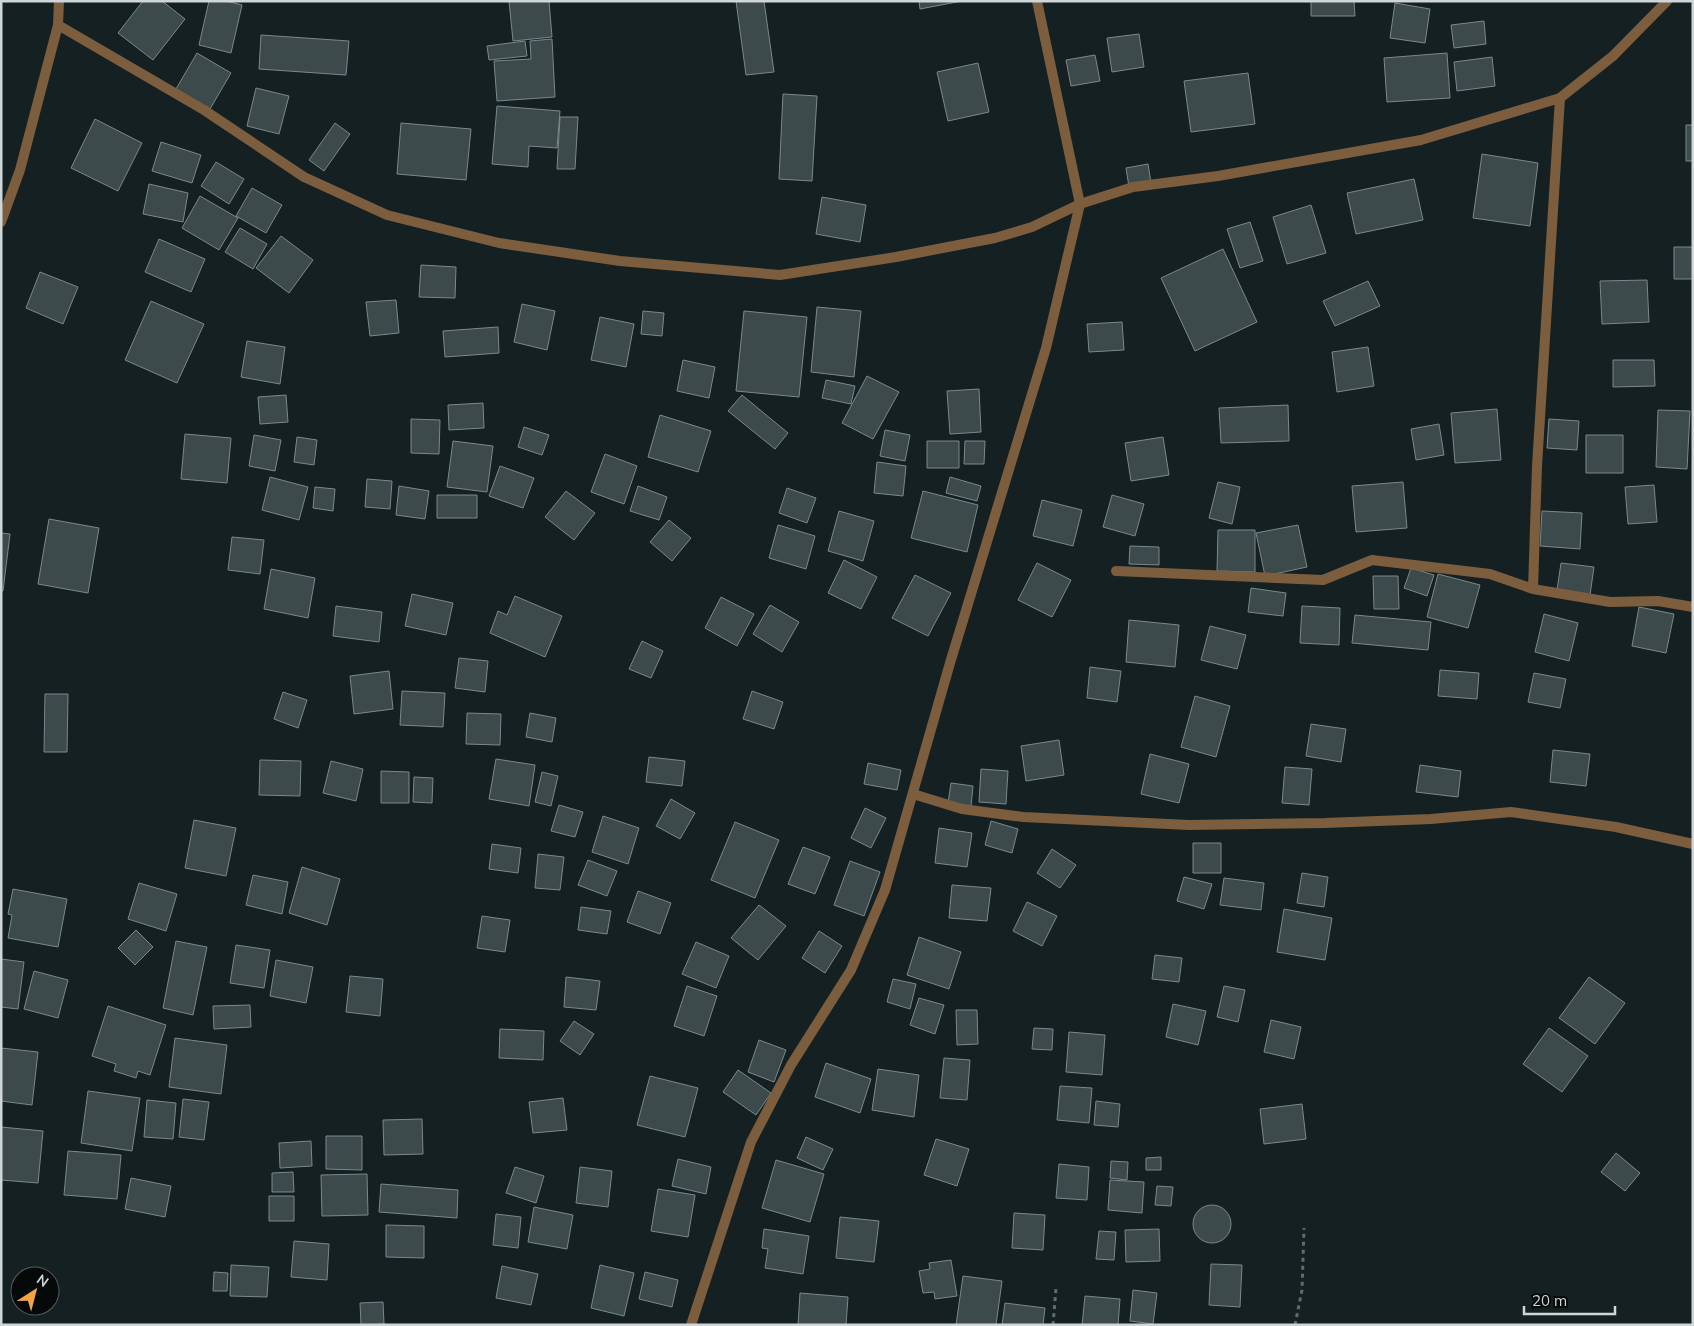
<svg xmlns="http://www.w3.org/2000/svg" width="1694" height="1326" font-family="Mulish,sans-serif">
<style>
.building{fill:#3c4a4c;stroke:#7a898b}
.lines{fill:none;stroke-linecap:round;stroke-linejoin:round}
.path{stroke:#626c6d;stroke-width:3;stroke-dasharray:4 4;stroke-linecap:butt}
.street{stroke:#7c5d3e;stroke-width:10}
</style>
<rect width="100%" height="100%" fill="#142022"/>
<path class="building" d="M143,1H162L185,19L153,60L118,33Z
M209,1H226L242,5L231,53L199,45Z
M509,1H549L552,37L513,41Z
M736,1H764L774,72L746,75Z
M919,1H962L920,9Z
M1311,1H1354L1355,16H1311Z
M1395,3L1430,9L1425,43L1390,38Z
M1484,21L1486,44L1454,48L1451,25Z
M1139,34L1144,67L1112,72L1107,38Z
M261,35L349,41L346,75L259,69Z
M552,39L555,97L497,101L494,61L531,59L530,41Z
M525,41L527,56L489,60L487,46Z
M197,53L231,73L210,109L176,89Z
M1447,53L1450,98L1387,102L1384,58Z
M1095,55L1100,81L1071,86L1066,60Z
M1492,57L1495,86L1457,91L1454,62Z
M978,63L989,112L948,121L937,72Z
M1248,73L1255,124L1191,132L1184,81Z
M256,88L289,96L279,134L247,126Z
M783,94L817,96L812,181L779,179Z
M497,106L560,111L557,148L529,146L528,167L492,164Z
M560,117H578L575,169H557Z
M95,119L142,143L118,191L71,168Z
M335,123L350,134L324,171L309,160Z
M401,123L471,129L466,180L397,174Z
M1686,125H1693V161H1686Z
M161,142L201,155L192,183L152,171Z
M1482,154L1538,163L1530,226L1473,218Z
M216,162L244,179L229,204L201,186Z
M1148,164L1151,183L1129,187L1126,168Z
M1414,179L1423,220L1356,234L1347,193Z
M149,184L188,193L183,222L143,214Z
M252,188L282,205L266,233L236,216Z
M200,196L238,218L219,250L182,228Z
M822,197L866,205L860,242L816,234Z
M1311,205L1326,253L1287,264L1273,217Z
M1250,222L1263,261L1240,268L1227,229Z
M240,228L267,244L253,269L225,252Z
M281,236L313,260L289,293L256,268Z
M159,239L205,259L191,292L145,272Z
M1674,247H1693V279H1674Z
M1223,249L1257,322L1195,351L1161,278Z
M421,265L456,267L455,298L419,297Z
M40,272L78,287L63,324L26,308Z
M1647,280L1649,322L1602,324L1600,281Z
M1368,281L1380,306L1335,326L1323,301Z
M396,300L399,333L370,336L366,302Z
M151,301L204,324L177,383L125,360Z
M522,304L555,311L547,350L514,342Z
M817,307L861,311L854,377L811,372Z
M643,311L664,313L662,336L641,334Z
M744,311L807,317L799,397L736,391Z
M600,317L634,324L626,367L591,360Z
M1122,322L1124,350L1089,352L1087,324Z
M498,327L499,353L445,357L443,331Z
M247,341L285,347L280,384L241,377Z
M1368,347L1374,386L1337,392L1332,352Z
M683,360L715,367L709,398L677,391Z
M1613,360H1654L1655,386L1613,387Z
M867,376L899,392L873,439L842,423Z
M826,380L855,386L851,404L822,398Z
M979,389L981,432L950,434L947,391Z
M286,395L288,422L260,424L258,397Z
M742,395L788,433L775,449L728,411Z
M483,403L484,428L449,430L448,405Z
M1288,405L1289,441L1221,443L1219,408Z
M1497,409L1501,460L1455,463L1451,413Z
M1658,410L1690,411L1687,469L1656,467Z
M660,415L711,431L698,472L648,457Z
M411,419L440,420L439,454L411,453Z
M1549,419L1579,421L1577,450L1547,448Z
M1439,424L1444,455L1416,460L1411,429Z
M524,427L549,435L542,455L518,447Z
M885,430L910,435L905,461L880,456Z
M185,434L231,438L227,483L181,479Z
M254,435L281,440L275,471L249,466Z
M1586,435H1623V473H1586Z
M297,437L317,440L314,465L294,462Z
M1163,437L1169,475L1131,481L1125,443Z
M453,441L493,446L487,492L447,487Z
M927,441H959V468H927Z
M965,441H985L984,464H964Z
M605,454L637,466L624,504L591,492Z
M877,462L906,466L903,496L874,493Z
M500,466L534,478L523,508L489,496Z
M270,477L308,487L299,520L262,510Z
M950,477L981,486L977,501L946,493Z
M367,479L392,481L390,509L365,507Z
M1218,482L1240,487L1232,524L1209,518Z
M1403,482L1407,528L1356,532L1352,486Z
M1654,485L1657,522L1628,524L1625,487Z
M399,486L429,491L425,519L396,515Z
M638,486L667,497L659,520L630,511Z
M315,487L335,489L333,511L313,508Z
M787,488L816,498L807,523L779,513Z
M566,491L595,513L574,540L545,517Z
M923,491L978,505L967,552L911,538Z
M437,495H477V518H437Z
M1112,495L1144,504L1135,536L1103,527Z
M1042,500L1082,510L1073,546L1033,536Z
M839,511L874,521L863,561L828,551Z
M1542,511L1582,513L1580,549L1540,546Z
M49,519L99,528L88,593L38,584Z
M669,520L691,538L672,561L650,542Z
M778,525L815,536L806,569L769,558Z
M1298,525L1307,567L1265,576L1256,533Z
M1218,530H1255V572L1217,571Z
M1,533L10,534L3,591H1Z
M232,537L264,540L260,574L228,570Z
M1130,546L1159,547V565L1129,564Z
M844,560L877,577L861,609L828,593Z
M1037,563L1071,580L1052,617L1018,600Z
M1561,563L1594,567L1590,595L1557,590Z
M1411,568L1434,575L1427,596L1404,588Z
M271,569L315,578L308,618L264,609Z
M1438,574L1480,585L1468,628L1427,617Z
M915,575L951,593L928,636L892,618Z
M1373,576H1398L1399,609H1374Z
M1251,588L1286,593L1283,616L1248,612Z
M412,594L453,603L446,635L405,626Z
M515,596L562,616L545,657L490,633L498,611L507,615Z
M721,597L754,614L737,646L705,628Z
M770,605L799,622L782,652L753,634Z
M336,606L382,612L379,642L333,636Z
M1302,606L1340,608L1339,645L1300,643Z
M1639,607L1674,614L1666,653L1632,646Z
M1544,614L1578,623L1569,661L1535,652Z
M1355,615L1431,622L1428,650L1352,643Z
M1129,620L1179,625L1175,667L1126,662Z
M1210,626L1246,635L1237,669L1201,660Z
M642,641L663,651L651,678L629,669Z
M459,658L488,661L485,692L455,688Z
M1090,667L1121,671L1117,702L1087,698Z
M1440,670L1479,673L1477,699L1438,696Z
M389,671L393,709L354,714L350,676Z
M1534,673L1566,679L1560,708L1528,702Z
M402,691L445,693L443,727L400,725Z
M752,691L783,702L774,729L743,719Z
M283,692L307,700L298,728L274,719Z
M45,694H68L67,752H44Z
M1195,696L1230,706L1216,757L1181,747Z
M467,713L501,714L500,745L466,744Z
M530,713L556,718L552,742L526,737Z
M1311,724L1346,729L1341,762L1306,756Z
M1059,740L1064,775L1026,781L1021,746Z
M1553,750L1590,754L1586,786L1550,782Z
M1150,754L1189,764L1179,803L1141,794Z
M649,757L685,761L682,786L646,782Z
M496,759L535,765L529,806L489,799Z
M260,760L301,761L300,796L259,795Z
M331,761L363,769L356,801L323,793Z
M868,763L901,770L897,790L864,784Z
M1420,765L1461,771L1458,797L1416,792Z
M1285,767L1312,769L1309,805L1282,803Z
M981,769L1008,771L1006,804L979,802Z
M381,771L409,772V803H381Z
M542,772L558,776L551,806L535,802Z
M414,777L433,778L432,803L413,802Z
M951,783L973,786L971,806L948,803Z
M671,799L695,813L680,839L656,826Z
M559,805L583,812L575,837L551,831Z
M865,808L886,818L871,848L851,838Z
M603,816L639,828L628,864L592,852Z
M194,820L236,828L226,876L185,868Z
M991,821L1018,829L1012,853L985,845Z
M735,822L779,840L755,898L711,880Z
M939,828L972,833L967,867L935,863Z
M1193,843H1221V873H1193Z
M492,844L521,848L518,873L489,869Z
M803,847L830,857L815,894L788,884Z
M1052,849L1076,865L1060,888L1037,873Z
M538,854L564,857L560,890L535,888Z
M588,860L617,871L607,896L578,885Z
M850,861L880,872L864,916L834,905Z
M302,867L340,879L327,925L289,913Z
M1302,873L1328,877L1324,907L1297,903Z
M253,875L288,882L282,914L246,905Z
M1184,877L1212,884L1204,909L1177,901Z
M1224,878L1264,883L1261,910L1220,905Z
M139,883L177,894L166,931L128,919Z
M952,885L991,888L987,921L949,918Z
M13,889L67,899L58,947L8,938L12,915L8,914Z
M638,891L671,903L660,934L627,922Z
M1027,902L1057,916L1042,946L1013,931Z
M759,905L786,926L758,960L731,938Z
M581,907L611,911L607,934L578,930Z
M1284,909L1332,918L1325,960L1277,952Z
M482,916L510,920L505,952L477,948Z
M136,930L153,947L135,965L118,948Z
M819,931L842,946L825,973L802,958Z
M919,937L961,952L949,989L907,975Z
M176,941L207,947L193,1015L163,1008Z
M696,942L729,956L716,988L682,974Z
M236,945L270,950L264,988L230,983Z
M1155,955L1182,958L1179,982L1152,979Z
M1,959L24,962L18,1009L1,1007Z
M276,960L313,967L306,1003L270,996Z
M34,971L68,980L58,1018L24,1009Z
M350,976L383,979L380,1016L346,1012Z
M566,977L600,981L596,1010L564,1007Z
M1589,977L1625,1003L1595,1044L1559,1018Z
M893,979L916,984L910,1009L887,1002Z
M687,986L717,996L704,1036L674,1026Z
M1224,986L1245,990L1238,1022L1217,1017Z
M919,998L944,1005L935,1034L910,1025Z
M1173,1004L1206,1011L1198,1045L1166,1037Z
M250,1005L251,1027L214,1029L213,1006Z
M108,1006L166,1025L150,1075L138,1071L136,1078L114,1071L116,1064L92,1056Z
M956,1010H977L978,1044L957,1045Z
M1271,1020L1301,1027L1294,1059L1264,1052Z
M574,1021L594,1034L580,1055L560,1041Z
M1034,1028L1053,1029L1052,1050L1032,1049Z
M1549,1028L1588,1056L1562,1092L1523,1064Z
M500,1029L544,1031L543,1060L499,1058Z
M1069,1032L1105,1035L1102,1075L1066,1072Z
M175,1038L227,1045L221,1094L169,1087Z
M759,1040L786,1050L774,1082L748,1072Z
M1,1048L38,1052L32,1105L1,1101Z
M944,1058L970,1060L967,1100L940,1098Z
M826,1063L871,1079L860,1113L815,1097Z
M878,1069L919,1075L914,1117L872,1110Z
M738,1070L771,1093L756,1115L723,1092Z
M650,1076L698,1088L685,1137L637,1125Z
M1060,1086L1092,1088L1089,1123L1057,1120Z
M88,1091L140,1098L132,1151L81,1143Z
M563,1098L567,1130L533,1133L529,1102Z
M183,1099L209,1102L204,1140L179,1137Z
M147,1100L176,1103L173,1139L144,1137Z
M1096,1101L1120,1104L1118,1127L1094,1125Z
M1302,1104L1306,1139L1264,1144L1260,1109Z
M422,1119L423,1154L384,1155L383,1120Z
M1,1127L43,1131L38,1183L1,1180Z
M326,1136H362V1170L326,1169Z
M806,1137L833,1149L823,1170L797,1158Z
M936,1139L969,1149L957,1186L924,1175Z
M311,1141L312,1166L280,1168L279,1143Z
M68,1151L121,1155L117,1199L64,1195Z
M1616,1153L1640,1173L1625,1191L1601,1172Z
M1161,1157V1170H1146V1158Z
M678,1159L711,1167L706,1194L672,1186Z
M776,1160L824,1174L810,1222L762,1208Z
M1111,1161L1128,1162L1127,1180L1110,1178Z
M1059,1164L1089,1167L1087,1200L1056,1198Z
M515,1167L544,1176L536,1203L506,1193Z
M580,1167L612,1171L608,1207L576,1203Z
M293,1172L294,1192H272V1173Z
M367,1174L368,1215L322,1216L321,1175Z
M131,1178L171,1186L165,1217L125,1209Z
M1110,1180L1144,1182L1142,1213L1108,1210Z
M381,1184L458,1190L457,1218L379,1212Z
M1157,1186L1173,1187L1171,1206L1155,1205Z
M658,1189L695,1195L688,1237L651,1231Z
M269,1196H294V1221H269Z
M1193 1224a19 19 0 1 1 38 0a19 19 0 1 1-38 0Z
M534,1207L573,1215L567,1249L528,1242Z
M1014,1213L1045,1215L1043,1250L1012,1248Z
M496,1214L521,1217L518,1248L493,1245Z
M840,1217L879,1221L874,1262L836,1258Z
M386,1225L424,1226V1258L386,1257Z
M764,1229L809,1236L803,1274L765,1268L768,1249L762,1248Z
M1159,1229L1160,1261L1126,1262L1125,1230Z
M1099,1231L1116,1232L1114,1260L1096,1259Z
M294,1241L329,1244L327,1280L291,1277Z
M951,1260L957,1296L935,1299L934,1292L923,1293L919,1271L930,1269L929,1263Z
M1211,1264L1242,1265L1240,1307L1209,1305Z
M231,1265L269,1267L267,1297L230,1296Z
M600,1265L634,1273L624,1316L591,1308Z
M502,1266L538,1274L531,1305L496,1298Z
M214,1272L228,1273L227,1291H213Z
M645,1272L678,1280L672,1307L639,1299Z
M963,1276L1002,1281L996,1325H956Z
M1133,1290L1157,1293L1153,1324L1130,1321Z
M800,1293L848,1297L846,1325H798Z
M1085,1296L1120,1299L1118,1325H1082Z
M383,1302L384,1324L361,1325L360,1303Z
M1005,1303L1045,1308L1043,1325H1002Z"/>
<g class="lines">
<path class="path" d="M1053,1325L1056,1288
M1295,1325L1302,1290L1304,1228"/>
<path class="street" d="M59,1L58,25L204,110L304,177L387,215L499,243L620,261L780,275L896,257L995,238L1032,227L1080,204L1133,187L1218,176L1421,140L1560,98L1613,56L1667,1
M1,222L20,170L58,25
M1116,571L1323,580L1372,560L1490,574L1533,589L1610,602L1658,601L1693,607
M1533,589L1537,466L1560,98
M913,794L962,809L1023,817L1189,825L1325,823L1431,819L1511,812L1616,827L1693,844
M691,1325L751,1142L791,1065L851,970L885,890L950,663L1046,348L1080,204L1037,1"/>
</g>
<rect width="1694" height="1326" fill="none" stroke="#ced6d7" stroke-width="5"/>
<g transform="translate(35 1291) rotate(36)"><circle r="24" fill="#050909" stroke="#555b5b"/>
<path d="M0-4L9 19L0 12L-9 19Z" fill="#f6a246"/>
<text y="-8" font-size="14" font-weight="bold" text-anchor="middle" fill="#ced6d7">N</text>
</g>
<path d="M1524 1306v8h91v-8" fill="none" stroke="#ced6d7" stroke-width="2.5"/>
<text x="1532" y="1306" font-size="15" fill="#ced6d7" stroke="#050909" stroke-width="4" paint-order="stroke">20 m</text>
</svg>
